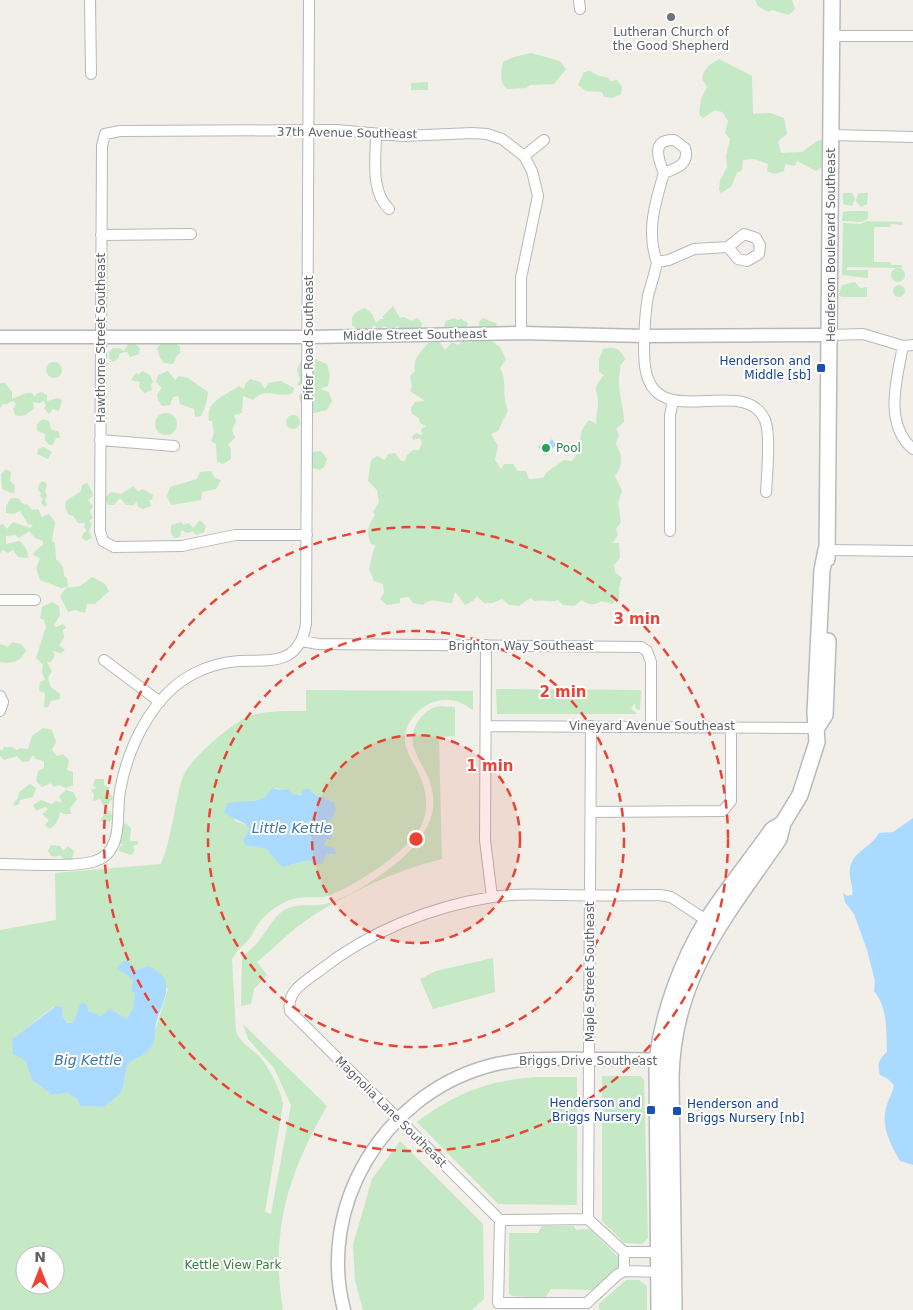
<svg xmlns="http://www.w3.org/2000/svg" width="913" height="1310" font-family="'DejaVu Sans',sans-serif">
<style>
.green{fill:#c5e8c5;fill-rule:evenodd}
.water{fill:#aadaff}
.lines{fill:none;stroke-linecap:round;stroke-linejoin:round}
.minor-casing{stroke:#b5b8bc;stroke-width:12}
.tertiary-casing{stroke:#b5b8bc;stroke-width:15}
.secondary-casing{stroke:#b6babf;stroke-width:18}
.minor{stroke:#fff;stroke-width:10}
.tertiary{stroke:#fff;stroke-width:12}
.secondary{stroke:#fff;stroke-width:15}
.ring{fill:none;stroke:#ea4335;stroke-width:2.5;stroke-dasharray:9 6}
.worship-dot{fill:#6b7280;stroke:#fff;stroke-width:2}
.transit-dot{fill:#1a4fb4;stroke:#fff;stroke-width:2}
.leisure-dot{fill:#2e9e5b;stroke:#fff;stroke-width:2}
.labels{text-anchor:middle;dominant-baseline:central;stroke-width:4;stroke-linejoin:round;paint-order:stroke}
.worship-label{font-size:12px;fill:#5b616d;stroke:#fff}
.street-label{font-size:12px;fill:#5f6368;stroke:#fff}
.transit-label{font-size:12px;fill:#164399;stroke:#fff;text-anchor:end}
.leisure-label{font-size:12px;fill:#27864d;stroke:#fff;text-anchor:start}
.park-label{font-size:12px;fill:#348238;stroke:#fff}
.water-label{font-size:14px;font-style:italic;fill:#4174aa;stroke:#fff}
.centre{fill:#ea4335;stroke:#fff;stroke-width:2.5}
.ring-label{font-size:15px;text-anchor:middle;font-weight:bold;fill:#ea4335;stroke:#fff;stroke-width:4;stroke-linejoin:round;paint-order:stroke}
</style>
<rect width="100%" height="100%" fill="#f1efe8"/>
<path class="green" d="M755,0H792L795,9L789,15L772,10L768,12L758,6Z
M531,53L560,61L566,69L554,84L530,85L526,88L507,89C499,82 501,72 503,62L514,57Z
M719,59L752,76L753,114L770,113L784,118L787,134L778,141L781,153L802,152L817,141L824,139L825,165L816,171L797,161L795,166L785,164L784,171L774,174L767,171L768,164L754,159L743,160L742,170L737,173L731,187L721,193L719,190L720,180L727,167L726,156L730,139L725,133L728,121L722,112L715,110L703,118L699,114L701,99L707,87L702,79C704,68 709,65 719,59Z
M590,71L599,76L607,77L610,81L617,80L622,87L621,94L612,98L604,97L602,92L586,91L578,85L584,72Z
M428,82V90H411V83Z
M843,193H852L855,199L852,206L843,204Z
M858,193H868L867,204L861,207L856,201Z
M850,211H868V219L861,222L842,221L843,212Z
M866,221L902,222L903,225L891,224L890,227H874V262H890L891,265H902V268L847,267V270H868V278L842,275L843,223L861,224Z
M891 275a7 7 0 1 1 14 0a7 7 0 1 1-14 0Z
M855,282L860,288L867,287V297H841L839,294L842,285Z
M893 291a6 6 0 1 1 12 0a6 6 0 1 1-12 0Z
M393,306L400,318L404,317L412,321L417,318L422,323L421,329L415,332L410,328L409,332L401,333L398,326L391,330L384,326L379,330L374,325L368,331H360L352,325C351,314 355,312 365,308L372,314L376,323L380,319H384L382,317Z
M454,318L458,320L461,319L468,323L466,328L449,333L444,326L446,321Z
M483,318L497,324L495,328L480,329L479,322Z
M483,335L500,347L506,359L500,368C508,381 501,396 508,410L498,431L491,434L498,446L495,460L501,469L504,464H513L518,471H526L529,479L543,478L547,472L564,460L572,461L581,448C579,436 581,429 589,420L597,424C595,417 598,411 598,404C599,388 589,394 604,375L599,372V360L603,349C615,346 620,348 625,359L620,366C621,372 618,376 619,382C619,396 624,408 624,422L616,429L619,435L616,444C623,457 623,464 615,476L622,491L618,503L621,522L616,529L618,535L613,543H619L620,558L614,565L615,572L622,578L619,587V598L612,604L601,601C595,606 588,605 582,600L574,606L563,605L558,600C550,603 543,599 535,601L530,598L519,606L509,605L502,599L493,603H484L477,596L474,600L465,605L455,592L452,603C441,603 431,596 423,605L413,603L409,597L400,598V603L387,605L380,599L384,593L383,584L374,581L369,569L375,545L371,544C366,533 368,525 375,515L373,512L379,502L377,490L368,481L371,460L377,456L385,460L388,454L395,453L401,461H405L407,455L413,450H419L422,443L420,438L413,440L412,436L416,433L422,435L421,429L426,426L420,423L419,418L412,414L411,408L415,402L425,401L410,391L412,386L410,376L415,371C412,358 422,351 430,341H439L445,350L452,342L458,345L465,339L469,343Z
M164,340H173L180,347V354L177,355L173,364L164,363L160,358L157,348Z
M128,344H135L140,348L139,354L130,357L127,352L120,353L118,359L113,362L109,358V352L113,348H119L124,351Z
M315,359L327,364L330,376L328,386L320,389L329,392L332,401L327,410L314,413L303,410L299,397L301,392L311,388L297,385L300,380L297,370L301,360Z
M46 370a8 8 0 1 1 16 0a8 8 0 1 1-16 0Z
M143,371L150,375L153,382L151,385L152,390L144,393L139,387L140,382L131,380L136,373L139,374Z
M168,371L175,380L179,376L188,378L208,392C207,401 205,409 201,416L195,417L194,409L180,404L178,396L173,397L170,405L162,406L158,400L157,394L162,388L156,382L158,375Z
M250,379L260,382L265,389L268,383L281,381L294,388L293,393C278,399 265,386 253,400L243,396L242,413L234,415L236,421L232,430L235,438L228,444L231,449V459L223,464L217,462L216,444L211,441L214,433L212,421H209C205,401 226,395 239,386L244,389L245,384Z
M0,383H5L12,392V399L26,393H32L35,397L36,394L42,392L47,395V401L58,398L62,400L59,411L53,409L49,414L44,408L46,405L44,401L39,403L33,402L34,408C28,414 23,418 15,415L13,409L16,404L13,401L7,404H3L0,408Z
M155 424a11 11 0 1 1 22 0a11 11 0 1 1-22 0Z
M286 422a7 7 0 1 1 14 0a7 7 0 1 1-14 0Z
M43,419L49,421L51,429L59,432L60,438H56L53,445H49L45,440V434L37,431V424Z
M44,447L52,452L48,459L37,454L38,449Z
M321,451L327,459L325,466L320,470L312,468L311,452Z
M6,469L11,473L10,481L15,486L14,494L2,489L1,474Z
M211,471L215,478L221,480L216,489L202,492L201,500L171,505L167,496L170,487L197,479L200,472Z
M43,481L47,484L45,492L47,495L45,500L47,505L44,507L41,503L43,499L40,496L41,493L38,490L39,484Z
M87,483L92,491L93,496L88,500L93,506L90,512L93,518L89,521L92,524L89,531L92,538L86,541L82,538L83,533L87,531L84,527L85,523H78L73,516L68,514L65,507L66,501L81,491L82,485Z
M133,486L138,491L143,489L153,495L152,500H149L151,506L143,509L138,507L137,501L134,505H126L120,498L114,505H108L104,498L111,492L121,494Z
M11,498H18L22,503L28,505L32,510L38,509L42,517L49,514L55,522L52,541L55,543L56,559L63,567L64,576L67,578L68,587L61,588L40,580L36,568L40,558L33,555L35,551L43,545V541L35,538L29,531L19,538L15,535L6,536V544L19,541C25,545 28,551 28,558L18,557L13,550L8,553L3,550L0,553V525L3,524L7,529L13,522L30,528L33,525L28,524L20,511L13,514L6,513V506Z
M200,520L206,526L204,532L196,535L193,531L187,533L181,530L180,537L174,538L171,533V525L181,522L183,525L189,523L193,528Z
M92,577L105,584L109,591L95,604H87L85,613L75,610L68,612L60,596L66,588L80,586Z
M52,602L59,606L60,615L54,625L56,627L63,624L66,628L63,630L64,638L59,645L65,650L61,653L52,651L55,655L51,662H47L52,671L48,678L51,687L60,694V699L51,701L48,707H44L45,693L39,691L40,682L45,680L42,673L43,665L36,658L46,627L44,620L40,618L42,607Z
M12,642L21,644L26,650C21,662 12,664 0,662V644L8,647Z
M496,689L641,690L640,710L636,709L635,703L631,708L637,714H497Z
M306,690L473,691V710C465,705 458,700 449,700C428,698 405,718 405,739C405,751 412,759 417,770C428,790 431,815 416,834C401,855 355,886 330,895C320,899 308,896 297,898C282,901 265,913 257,926C254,930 253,935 249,939C243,946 237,950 232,959L236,1031C240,1043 251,1048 260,1057C270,1070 280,1088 283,1104L265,1212L271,1214L291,1105L274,1068L248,1039L243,1024L327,1106C288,1174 270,1230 283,1310H0V930L56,920L55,873L161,864C172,837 174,807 182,779C188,760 228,727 245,718C263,710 287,711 306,711ZM276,788L297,795L312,791L316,795L333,802L328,821L325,823L324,830L327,840L324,845L328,848L324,856L291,865L266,849L251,846L243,840L249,830L247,825L235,821L234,817L242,802L263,799ZM123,961L136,970L148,966L168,989L149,1050L127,1065L123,1088L119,1095L104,1107L80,1106L77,1099L66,1093L52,1095L32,1080L29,1065L12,1039L53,1007H63L62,1016L67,1023L73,1024L80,1004L94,1014L101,1016L118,1014L127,1020L133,1008L135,993L131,991L133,981L129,974L117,967ZM25,1255H55V1285H25Z
M440,706L455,707V736L439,737L442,859C396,870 340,896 301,924C286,935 272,950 257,962L267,975L254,989L251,1004L241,1006L242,959C246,952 253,948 258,942C268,931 273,915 288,908C300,903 313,907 325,904C352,898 404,862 419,840C430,824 436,810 432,790C428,765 400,746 419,720C424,712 431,708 440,706Z
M43,728L52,730L56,742L52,750L57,756L63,754L69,760L67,770L73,772V785L66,788L59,785L54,787L51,783L42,787L36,781L38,771L44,768V761L36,759L33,755L29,761L22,762L17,756L4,760L0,756V749L2,751L4,747H12L17,750L20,748L28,749L32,736Z
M95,779H104V785L110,788L108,791L113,798L107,806L103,805L100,799L93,801L94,794L91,790L97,788L93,786Z
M30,784L36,788L33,797L20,800L19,804L15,806L13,804L18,798L19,792Z
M66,790L73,792L77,799L70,809L71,814H64L60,812C59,819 56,826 49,829L45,825L49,820L42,814L48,809L45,807L36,811L33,805L41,800L51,804L56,801L62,803L59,796Z
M106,811H110L113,817L110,822L100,821Z
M125,823L131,828L130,841H138V844L133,846L135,851L131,855L119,851V847L123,845L118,842L121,827Z
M51,845L60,846L63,851L68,846L74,851L72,860H65L60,855L56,857L51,856L48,851Z
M493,958L495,992L433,1009L420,979L436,971Z
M602,1076H640L644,1080L648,1238L642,1244L624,1243L602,1221Z
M535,1077H577V1205L498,1204L417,1122C456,1093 487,1081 535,1077Z
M400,1141L483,1224L484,1299L472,1310H363L355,1280L353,1245L372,1179Z
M542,1226H574L576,1230L590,1229L618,1257L619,1266L593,1290L551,1289L545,1298L512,1296L509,1293V1233H538Z
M626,1280H639L647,1286V1310H599V1304Z"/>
<path class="water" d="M552,439L556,445L545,455L538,447L541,444L546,445Z
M272,788L281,790L288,789L293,794L301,795L304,789H309L316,795L333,802L336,809L332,819L325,823L324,830L333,835L331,840H327L324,845L335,849L336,854H326L322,864H313L310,860L282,867L266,849L245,845L243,840L249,830L247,825L224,813L227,804C243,798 263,807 272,788Z
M913,818V1165L900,1161C891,1145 881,1127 886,1108C888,1100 892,1095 894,1085L888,1079L880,1075C877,1064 879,1059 887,1052C886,1030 888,1008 874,991L875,981L867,950L854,914L845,902L843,893L847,896L852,895C854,886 848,878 850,868C853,851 872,847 879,833L893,832Z
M123,961H128L136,970L148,966C178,979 164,998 157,1020C153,1031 158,1040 149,1050C143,1056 134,1059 127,1065L123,1088L119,1095L104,1107L80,1106L77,1099L66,1093L52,1095L32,1080L26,1061L13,1054L12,1039L56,1006L63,1007L62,1016L67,1023H73L80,1004L83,1003L86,1004L89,1011L101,1016L110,1009L127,1019L133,1008L135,993L131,991L133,981C128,974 122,973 117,967Z"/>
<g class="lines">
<defs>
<path id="minor" d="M90,0L91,74
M579,0L580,9
M832,36H913
M376,134C376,158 370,191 389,209
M832,135L913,137
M674,140L685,148C690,164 677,168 664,173C658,159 651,139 674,140Z
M524,156L544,140
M744,234L756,238L760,245L759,254L747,261L738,259L728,247Z
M101,235L191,234
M728,247L694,249L669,260L657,262C655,274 651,284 648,296C645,313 642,354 646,372C659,432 745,374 765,420C771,434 767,475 766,492
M657,262C646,232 655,203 664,173
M831,335L863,334L903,346L913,345
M903,346C897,378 883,424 913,449
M100,440L174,446
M670,531V415L673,401
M307,535H235L182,546L114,547L103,541L100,531L102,146L105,134L120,131L337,130L403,136L472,133L487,134L502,139L524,156L532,171L538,196L521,278V333
M826,550L913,551
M0,600H35
M302,641L318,644L641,647L647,651L651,662V726
M486,645L485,840L492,897
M104,660L160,702
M0,696L3,702L0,711
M486,726L818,728
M591,812L723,811L731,801V726
M0,864C22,864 77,868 95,861C105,858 112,850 115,840C120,825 117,807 120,791C128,746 153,694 195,673C209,666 224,662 239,661C272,660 299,665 306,624L309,0
M588,1219L591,726
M500,1220L290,1011C286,991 305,982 319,971C368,932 430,907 492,897C516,893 540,895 564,895C596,896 628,895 660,895L671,897L712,924
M500,1220L588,1219L624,1252V1271
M624,1252H664
M498,1303H587L617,1275L624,1271L665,1272
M498,1303L500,1220"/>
<path id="tertiary" d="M0,337H309L521,333L646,336L831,335
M344,1310C317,1206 383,1097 485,1067C521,1056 561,1059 598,1059C620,1059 644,1058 666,1061"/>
<path id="secondary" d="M827,559L832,0
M818,726L825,715L828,641
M659,1310L657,1060C663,1013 682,960 707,920C727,889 751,860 772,830L782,824
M674,1310L671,1077C673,977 725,917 779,839L783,823L800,795L817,742L815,713L822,570L826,550"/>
</defs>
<use href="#minor" class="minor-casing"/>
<use href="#tertiary" class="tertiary-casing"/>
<use href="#secondary" class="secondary-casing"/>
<use href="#minor" class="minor"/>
<use href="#tertiary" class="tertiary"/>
<use href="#secondary" class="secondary"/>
</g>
<circle cx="416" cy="839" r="104" fill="#ea4335" fill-opacity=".12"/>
<g class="ring">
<circle cx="416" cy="839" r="104"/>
<circle cx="416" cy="839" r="208"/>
<circle cx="416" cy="839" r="312"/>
</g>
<circle class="worship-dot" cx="671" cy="17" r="5"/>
<g class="transit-dot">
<rect x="816" y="363" width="10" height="10" rx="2.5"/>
<rect x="646" y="1105" width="10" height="10" rx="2.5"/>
<rect x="672" y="1106" width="10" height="10" rx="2.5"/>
</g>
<circle class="leisure-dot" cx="546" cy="448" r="5"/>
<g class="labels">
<g class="worship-label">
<text x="671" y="32">Lutheran Church of<tspan x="671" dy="14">the Good Shepherd</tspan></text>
</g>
<g class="street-label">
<text transform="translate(347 133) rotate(1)">37th Avenue Southeast</text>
<text transform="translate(831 245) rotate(-90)">Henderson Boulevard Southeast</text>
<text transform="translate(415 335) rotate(-1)">Middle Street Southeast</text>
<text transform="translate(101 338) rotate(-90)">Hawthorne Street Southeast</text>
<text transform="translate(309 338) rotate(-90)">Pifer Road Southeast</text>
<text x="521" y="646">Brighton Way Southeast</text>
<text x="652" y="726">Vineyard Avenue Southeast</text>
<text transform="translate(590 972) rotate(-90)">Maple Street Southeast</text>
<text x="588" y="1061">Briggs Drive Southeast</text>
<text transform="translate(391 1112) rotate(45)">Magnolia Lane Southeast</text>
</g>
<g class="transit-label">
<text x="811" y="361">Henderson and<tspan x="811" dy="14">Middle [sb]</tspan></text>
<text x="641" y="1103">Henderson and<tspan x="641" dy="14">Briggs Nursery</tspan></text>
<text x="687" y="1104" text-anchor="start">Henderson and<tspan x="687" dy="14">Briggs Nursery [nb]</tspan></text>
</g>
<g class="leisure-label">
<text x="556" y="448">Pool</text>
</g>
<g class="park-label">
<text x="233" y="1265">Kettle View Park</text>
</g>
<g class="water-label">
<text x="292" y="828">Little Kettle</text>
<text x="88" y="1060">Big Kettle</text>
</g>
</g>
<circle cx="416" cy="839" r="8" class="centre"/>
<g class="ring-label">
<text x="637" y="624">3 min</text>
<text x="563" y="697">2 min</text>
<text x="490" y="771">1 min</text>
</g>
<g transform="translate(40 1270)"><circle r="24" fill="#ffffff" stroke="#bfc1c3"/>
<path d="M0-4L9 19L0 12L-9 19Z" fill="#ea4335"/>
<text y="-8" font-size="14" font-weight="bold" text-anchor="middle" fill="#5f6368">N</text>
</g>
</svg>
